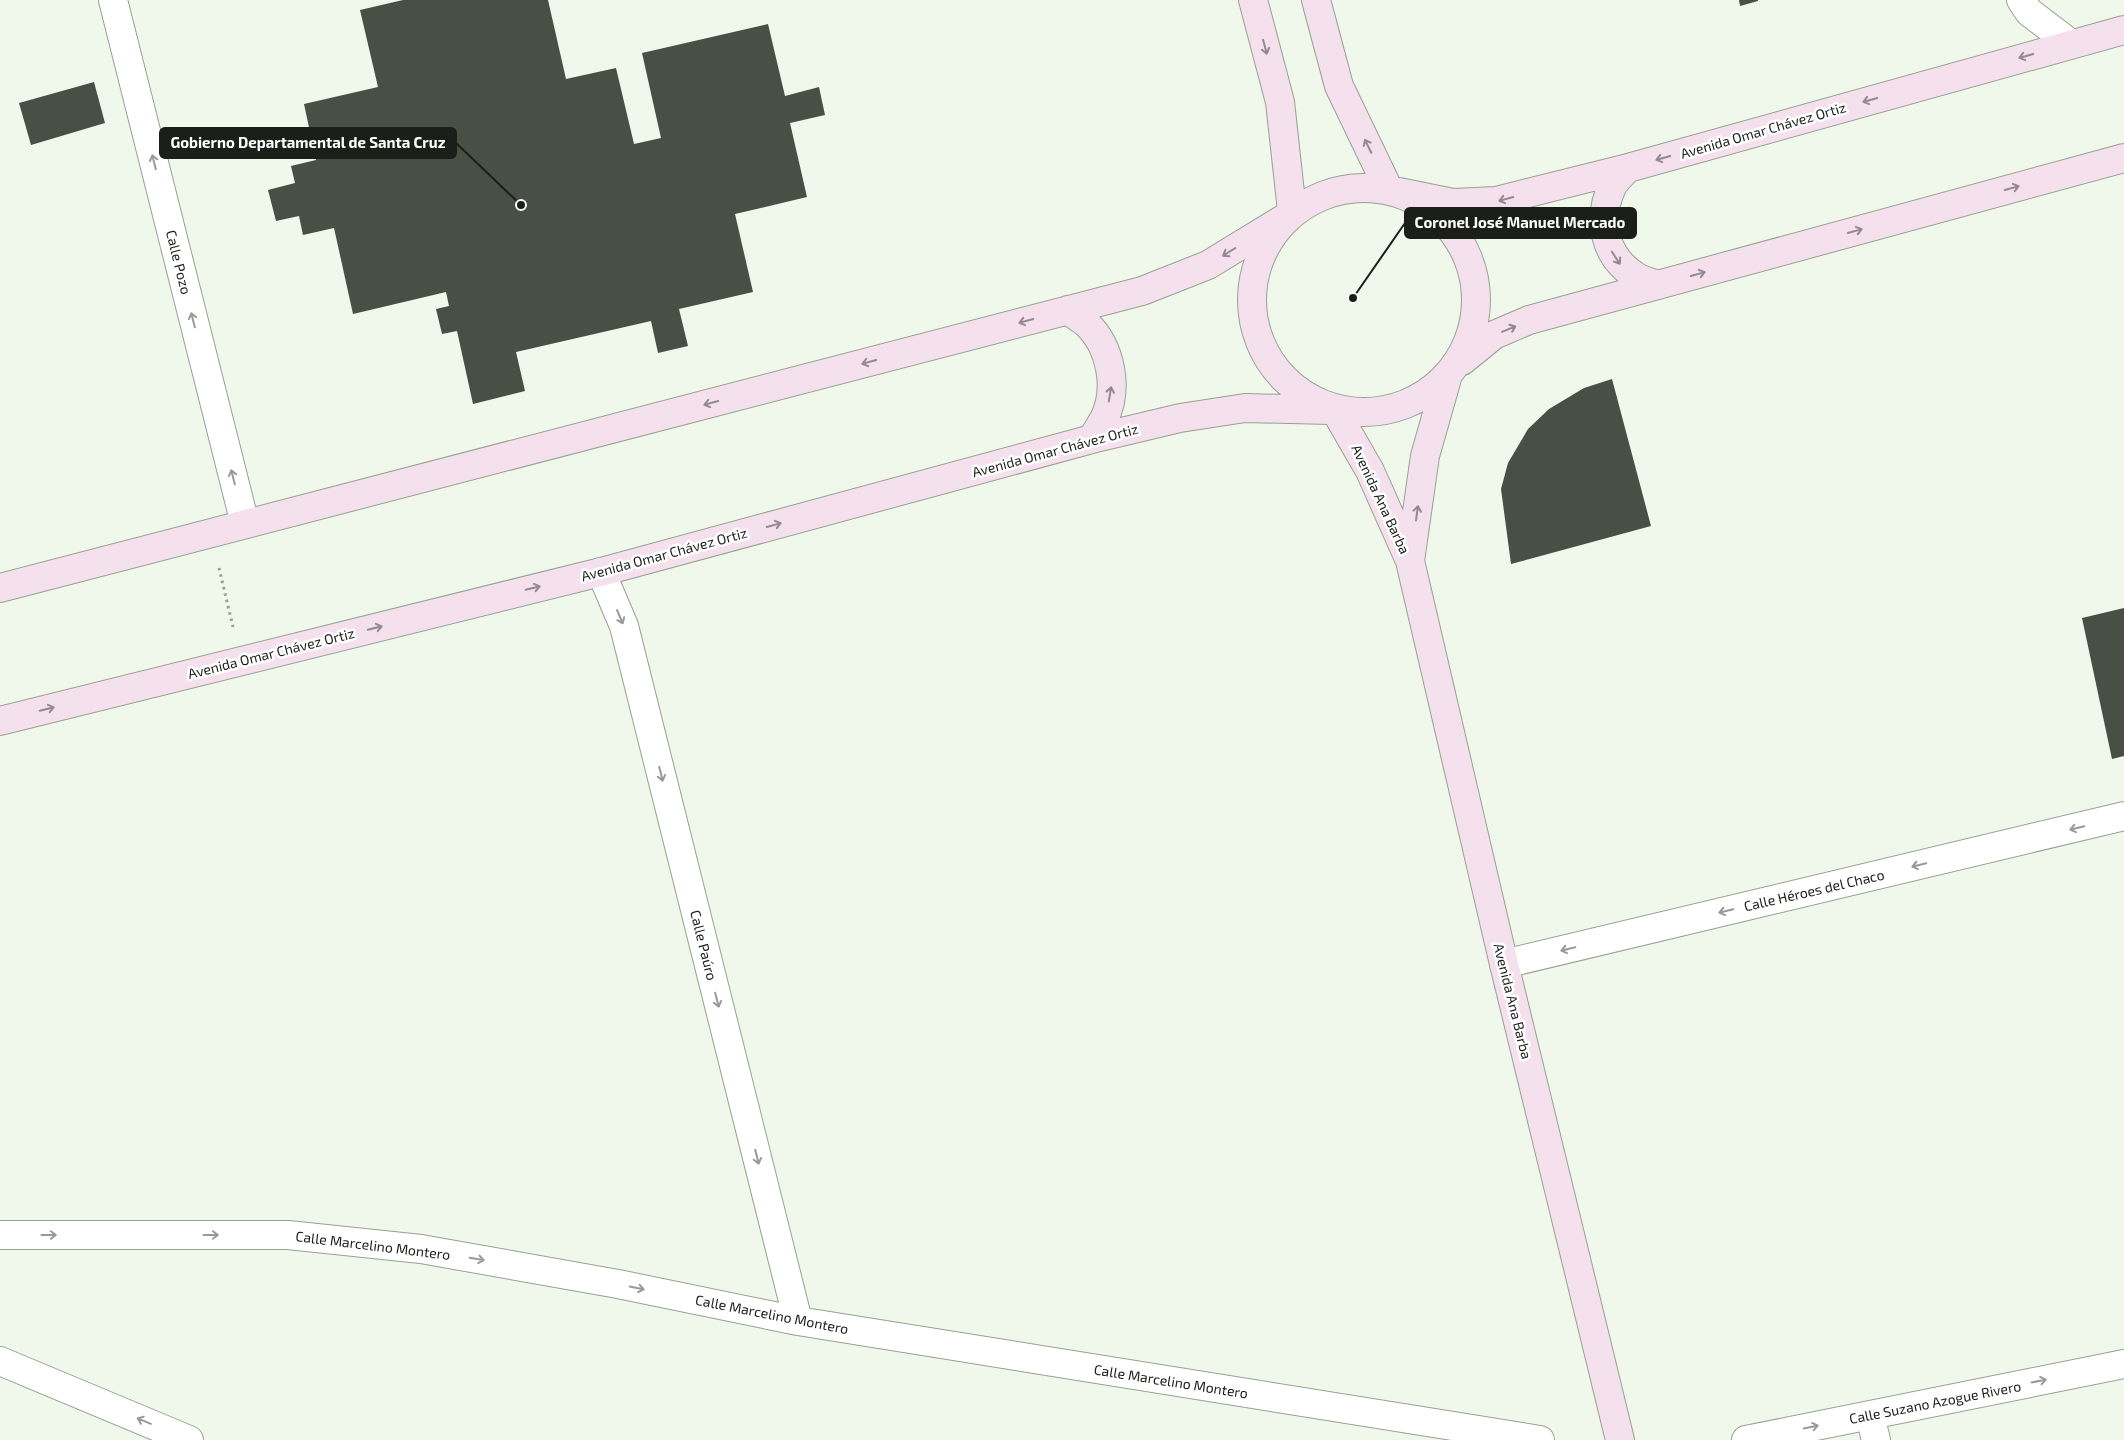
<svg xmlns="http://www.w3.org/2000/svg" width="2124" height="1440" font-family="'Exo 2',sans-serif">
<style>
.building{fill:#484f44}
.lines{fill:none;stroke-linecap:round;stroke-linejoin:round}
.street-casing{stroke:#98a093;stroke-width:30}
.secondary-casing{stroke:#98a093;stroke-width:30}
.path{stroke:#999f95;stroke-width:3;stroke-dasharray:2.5 4;stroke-linecap:butt}
.street{stroke:#fff;stroke-width:28}
.secondary{stroke:#f5e1ee;stroke-width:28}
.oneway{stroke:#93898e}
.oneway2{stroke:#989a98}
.labels{text-anchor:middle;dominant-baseline:central;stroke-width:5;stroke-linejoin:round;paint-order:stroke}
.street-label{font-size:14px;fill:#1b1e19;stroke:#fff}
.leader{fill:none;stroke:#1b1e19;stroke-width:2}
.callout-dot{fill:#1b1e19;stroke:#fff;stroke-width:2}
.callout{fill:#1b1e19;stroke:#1b1e19;stroke-width:2}
.callout-label{font-size:15px;text-anchor:middle;font-weight:bold;fill:#fff}
</style>
<rect width="100%" height="100%" fill="#eff8ea"/>
<path class="building" d="M403,0H548L566,79L616,68L634,144L661,138L642,53L768,24L785,96L819,87L825,115L790,123L807,197L735,214L753,292L679,309L688,346L658,353L651,321L516,352L525,391L473,404L457,331L442,334L436,309L449,306L446,292L353,314L334,228L303,235L299,216L276,221L268,190L295,183L291,166L316,160L304,104L378,87L360,10Z
M1739,0H1758V1L1740,6Z
M94,82L105,123L31,145L19,103Z
M1612,379L1651,526L1511,564L1501,489L1508,463L1528,429L1549,409L1584,388Z
M2124,608V756L2112,759L2082,618Z"/>
<g class="lines">
<defs>
<path id="street" d="M113,0L245,524
M2021,0L2029,12L2071,44
M601,572L624,626L798,1321
M1504,964L2124,816
M0,1235H288L421,1249L618,1284L798,1321L1540,1440
M0,1361L189,1440
M1870,1416L1876,1440
M1746,1440L2124,1364"/>
<path id="secondary" d="M1253,0L1280,102L1292,211
M1316,0L1339,86L1389,190
M1628,168C1623,173 1617,179 1613,185C1596,219 1604,257 1637,277C1643,281 1652,283 1659,285
M1252 300a112 112 0 1 1 224 0a112 112 0 1 1-224 0Z
M1399,192L1453,203L1496,201L1628,168L2124,30
M1068,310C1074,315 1081,319 1087,324C1111,347 1119,389 1104,419C1100,426 1096,432 1092,439
M1462,361L1494,335L1529,320L2124,158
M1336,412L1370,471L1410,561L1504,964L1620,1440
M1410,561L1425,456L1448,375
M0,588L1142,291L1208,265L1285,218
M0,721L601,572L1092,439L1180,418L1245,408L1330,410"/>
</defs>
<use href="#street" class="street-casing"/>
<use href="#secondary" class="secondary-casing"/>
<path class="path" d="M219,568L233,627"/>
<use href="#street" class="street"/>
<use href="#secondary" class="secondary"/>
</g>
<defs><path id="oneway-shaft" d="M-6 0H5M1.5-3L5.5 0L1.5 3" fill="none" stroke-width="1.6" stroke-linecap="round" stroke-linejoin="round" transform="scale(1.25)"/></defs>
<g class="oneway">
<use href="#oneway-shaft" transform="translate(1265 47) rotate(75)"/>
<use href="#oneway-shaft" transform="translate(2026 56) rotate(164)"/>
<use href="#oneway-shaft" transform="translate(1870 100) rotate(164)"/>
<use href="#oneway-shaft" transform="translate(1368 146) rotate(-116)"/>
<use href="#oneway-shaft" transform="translate(1663 158) rotate(164)"/>
<use href="#oneway-shaft" transform="translate(2012 188) rotate(-15)"/>
<use href="#oneway-shaft" transform="translate(1506 199) rotate(165)"/>
<use href="#oneway-shaft" transform="translate(1855 231) rotate(-15)"/>
<use href="#oneway-shaft" transform="translate(1229 252) rotate(148)"/>
<use href="#oneway-shaft" transform="translate(1616 258) rotate(57)"/>
<use href="#oneway-shaft" transform="translate(1698 274) rotate(-15)"/>
<use href="#oneway-shaft" transform="translate(1026 321) rotate(165)"/>
<use href="#oneway-shaft" transform="translate(1509 329) rotate(-22)"/>
<use href="#oneway-shaft" transform="translate(869 362) rotate(165)"/>
<use href="#oneway-shaft" transform="translate(1110 394) rotate(-81)"/>
<use href="#oneway-shaft" transform="translate(711 403) rotate(165)"/>
<use href="#oneway-shaft" transform="translate(1417 513) rotate(-82)"/>
<use href="#oneway-shaft" transform="translate(774 525) rotate(-15)"/>
<use href="#oneway-shaft" transform="translate(533 588) rotate(-14)"/>
<use href="#oneway-shaft" transform="translate(375 628) rotate(-14)"/>
<use href="#oneway-shaft" transform="translate(47 709) rotate(-14)"/>
</g>
<g class="oneway2">
<use href="#oneway-shaft" transform="translate(154 162) rotate(-104)"/>
<use href="#oneway-shaft" transform="translate(193 320) rotate(-104)"/>
<use href="#oneway-shaft" transform="translate(233 477) rotate(-104)"/>
<use href="#oneway-shaft" transform="translate(620 617) rotate(67)"/>
<use href="#oneway-shaft" transform="translate(661 774) rotate(76)"/>
<use href="#oneway-shaft" transform="translate(2077 828) rotate(167)"/>
<use href="#oneway-shaft" transform="translate(1919 865) rotate(167)"/>
<use href="#oneway-shaft" transform="translate(1726 911) rotate(167)"/>
<use href="#oneway-shaft" transform="translate(1568 949) rotate(167)"/>
<use href="#oneway-shaft" transform="translate(717 1000) rotate(76)"/>
<use href="#oneway-shaft" transform="translate(757 1157) rotate(76)"/>
<use href="#oneway-shaft" transform="translate(49 1235)"/>
<use href="#oneway-shaft" transform="translate(211 1235)"/>
<use href="#oneway-shaft" transform="translate(477 1259) rotate(10)"/>
<use href="#oneway-shaft" transform="translate(637 1288) rotate(12)"/>
<use href="#oneway-shaft" transform="translate(2039 1381) rotate(-11)"/>
<use href="#oneway-shaft" transform="translate(144 1421) rotate(-157)"/>
<use href="#oneway-shaft" transform="translate(1811 1427) rotate(-11)"/>
</g>
<g class="labels">
<g class="street-label">
<text transform="translate(1763 130) rotate(-16)">Avenida Omar Chávez Ortiz</text>
<text transform="translate(179 262) rotate(76)">Calle Pozo</text>
<text transform="translate(1055 450) rotate(-15)">Avenida Omar Chávez Ortiz</text>
<text transform="translate(1381 499) rotate(65)">Avenida Ana Barba</text>
<text transform="translate(664 554) rotate(-15)">Avenida Omar Chávez Ortiz</text>
<text transform="translate(271 653) rotate(-14)">Avenida Omar Chávez Ortiz</text>
<text transform="translate(1814 890) rotate(-13)">Calle Héroes del Chaco</text>
<text transform="translate(704 945) rotate(76)">Calle Paúro</text>
<text transform="translate(1513 1001) rotate(76)">Avenida Ana Barba</text>
<text transform="translate(373 1245) rotate(7)">Calle Marcelino Montero</text>
<text transform="translate(772 1314) rotate(11)">Calle Marcelino Montero</text>
<text transform="translate(1171 1381) rotate(9)">Calle Marcelino Montero</text>
<text transform="translate(1935 1402) rotate(-11)">Calle Suzano Azogue Rivero</text>
</g>
</g>
<path class="leader" d="M521 205L456 143M1353 298L1405 223"/>
<g class="callout-dot">
<circle cx="521" cy="205" r="5"/>
<circle cx="1353" cy="298" r="5"/>
</g>
<g class="callout">
<rect x="160" y="128" width="296" height="30" rx="5"/>
<rect x="1405" y="208" width="231" height="30" rx="5"/>
</g>
<g class="callout-label">
<text x="308" y="148">Gobierno Departamental de Santa Cruz</text>
<text x="1520" y="228">Coronel José Manuel Mercado</text>
</g>
</svg>
